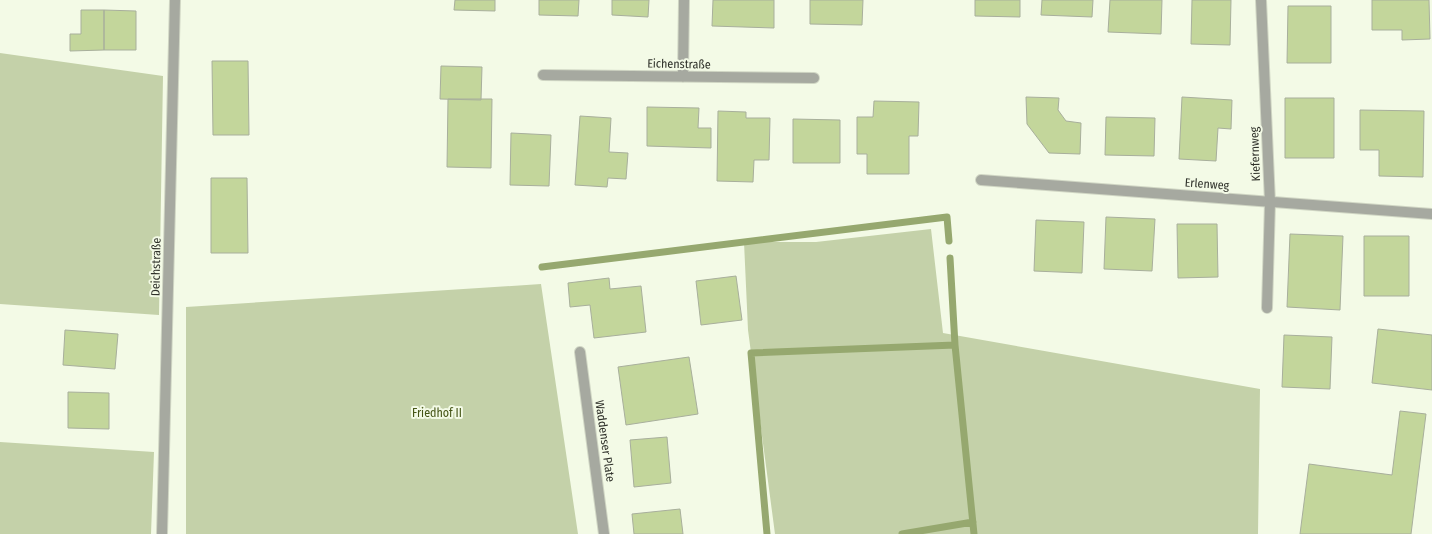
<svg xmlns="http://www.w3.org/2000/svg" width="1432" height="534" font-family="'Fira Sans Condensed',sans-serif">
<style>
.green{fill:#c4d1a9}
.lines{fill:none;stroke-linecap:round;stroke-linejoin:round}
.stream{stroke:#96a86f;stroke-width:7}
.building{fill:#c3d69b;stroke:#a8af9c}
.minor-casing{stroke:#d0d6c4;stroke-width:12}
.tertiary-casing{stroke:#d0d6c4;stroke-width:12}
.minor{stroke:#a6a9a0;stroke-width:10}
.tertiary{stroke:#a6a9a0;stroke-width:10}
.labels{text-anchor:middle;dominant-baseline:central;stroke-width:4;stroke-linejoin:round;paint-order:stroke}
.street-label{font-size:12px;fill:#2f312a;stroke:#f3fae6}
.park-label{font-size:12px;fill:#455516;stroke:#f3fae6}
</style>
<rect width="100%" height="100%" fill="#f3fae6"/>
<path class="green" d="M0,53L163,76L159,315L0,304Z
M931,229L943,333L1260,389L1258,534H775L748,330L744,242H816Z
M541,284L578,534H186V307Z
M0,442L154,452L151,534H0Z"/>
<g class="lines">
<path class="stream" d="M950,258L955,345L974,534
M542,267L947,217L949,241
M767,534L751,353L955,345
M902,534L973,522"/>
</g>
<path class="building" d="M455,0H495V11L454,10Z
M539,0H579L578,16L539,15Z
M612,0H649L648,17L612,15Z
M713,0H774V28L712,26Z
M810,0H863L862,25L810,24Z
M975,0H1020V17L975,16Z
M1042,0H1093L1092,17L1041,15Z
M1110,0H1162L1161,34L1108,32Z
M1192,0H1231L1230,45L1191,44Z
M1372,0H1429L1430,39L1402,40V30H1372Z
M1288,6H1331V63H1287Z
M81,10H104V50L70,51V34H81Z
M104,10L136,11V50H104Z
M212,61H248L249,135H213Z
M441,66L482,67L481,100L440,99Z
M1026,97L1059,98L1058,110L1066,121L1081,123L1080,154L1049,153L1027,124Z
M1182,97L1232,100L1231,129L1218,128L1216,161L1179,159Z
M1285,98H1334V158H1285Z
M448,99H492L491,168L447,167Z
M874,101L919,102L918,136H909V174H867V154H857V117H873Z
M647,107L699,108L698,128H711V148L647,146Z
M1360,110L1424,111L1423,177L1379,176V150H1360Z
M718,111L746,112V118H770L769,160H754L753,182L717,181Z
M580,116L611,118L609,152L628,153L626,179L608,178L607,187L575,185Z
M1106,117L1155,118L1154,156L1105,155Z
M793,119L840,120V163H793Z
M511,133L551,135L549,186L510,185Z
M211,178H247L248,253H211Z
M1106,217L1155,219L1152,271L1104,269Z
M1036,220L1084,222L1082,273L1034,271Z
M1177,224H1217L1218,277L1178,278Z
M1290,234L1343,236L1340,310L1287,307Z
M1364,236H1409V296H1364Z
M736,276L742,320L701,325L696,281Z
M609,278L610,289L641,286L646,332L594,338L590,305L570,307L568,283Z
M1378,329L1432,335V390L1372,383Z
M65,330L118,334L115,369L63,365Z
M1284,335L1332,337L1330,389L1282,387Z
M689,357L698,414L626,425L618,367Z
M68,392L109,393V429L68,428Z
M1400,411L1426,414L1411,534H1300L1309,464L1392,475Z
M667,437L671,483L634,487L630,440Z
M680,509L683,534H634L632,514Z"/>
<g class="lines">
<defs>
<path id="minor" d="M1261,0L1270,202L1267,308
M543,75L814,78
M683,77L684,0
M981,180L1432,214
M580,352L604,534"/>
<path id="tertiary" d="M162,534L175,0"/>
</defs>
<use href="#minor" class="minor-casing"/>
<use href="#tertiary" class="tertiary-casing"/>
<use href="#minor" class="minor"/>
<use href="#tertiary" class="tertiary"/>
</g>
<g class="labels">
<g class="street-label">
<text transform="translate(679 64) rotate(1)">Eichenstraße</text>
<text transform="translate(1255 154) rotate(-92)">Kiefernweg</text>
<text transform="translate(1207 184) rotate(4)">Erlenweg</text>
<text transform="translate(156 267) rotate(-89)">Deichstraße</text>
<text transform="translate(605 441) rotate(82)">Waddenser Plate</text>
</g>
<g class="park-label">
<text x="437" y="413">Friedhof II</text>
</g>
</g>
</svg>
